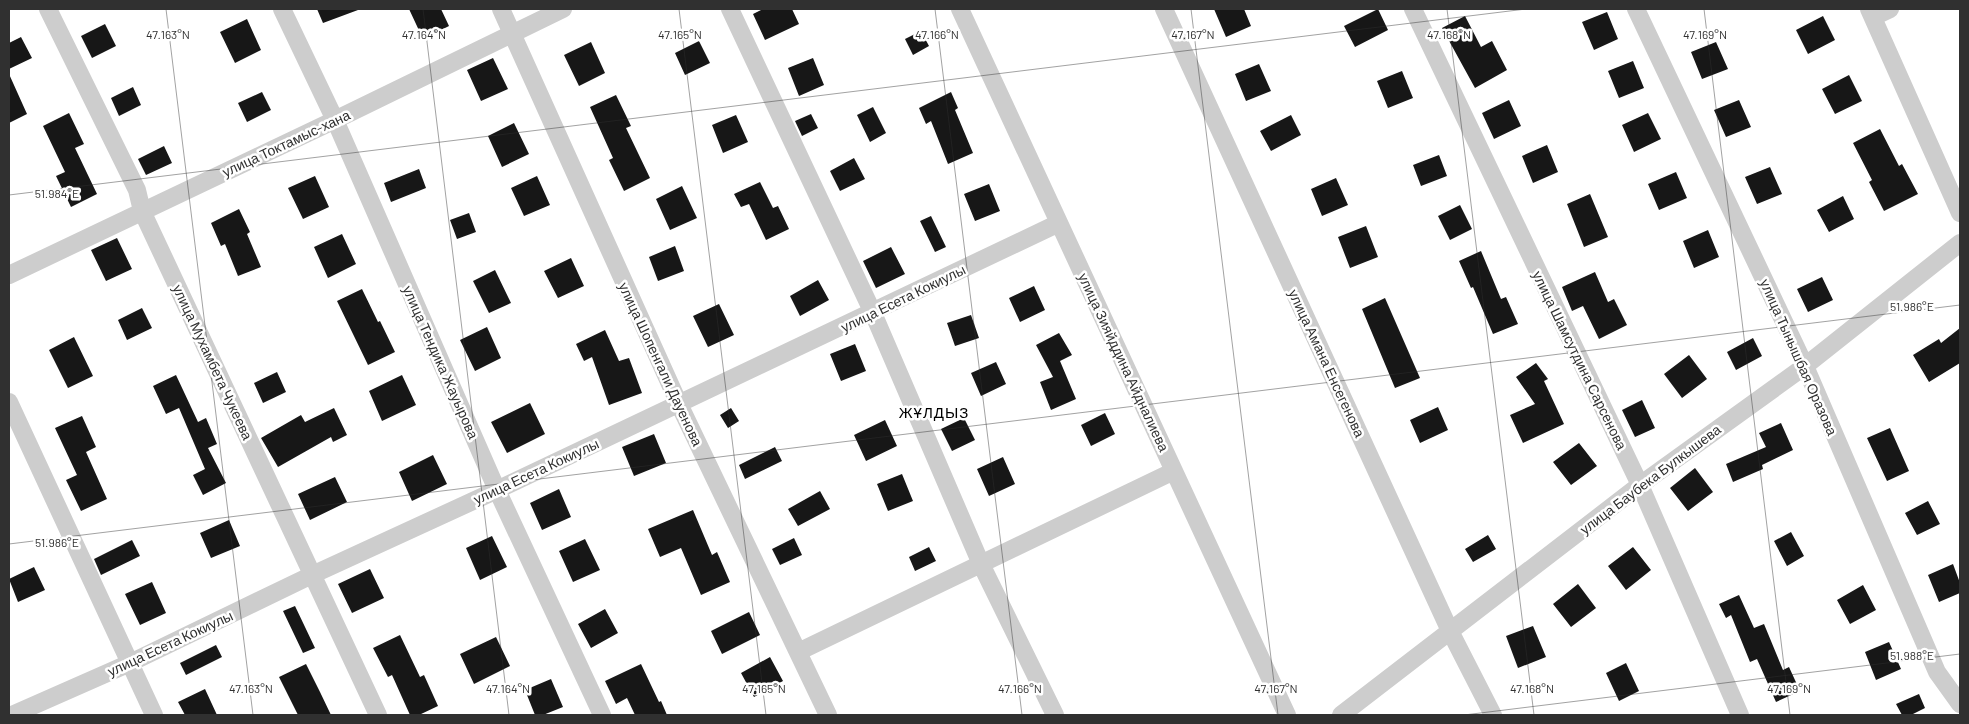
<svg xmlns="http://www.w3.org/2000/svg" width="1969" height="724" font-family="Barlow,sans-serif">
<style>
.building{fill:#171717}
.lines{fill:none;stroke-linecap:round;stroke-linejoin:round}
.minor{stroke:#cdcdcd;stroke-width:18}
.ticks{fill:none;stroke:#303030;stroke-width:1;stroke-opacity:0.45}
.labels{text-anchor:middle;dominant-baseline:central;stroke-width:5;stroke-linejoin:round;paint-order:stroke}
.street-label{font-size:14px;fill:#303030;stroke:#fff}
.neighbourhood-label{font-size:15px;letter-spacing:1px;fill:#000;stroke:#fff}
.ticks-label{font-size:12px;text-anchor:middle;fill:#303030;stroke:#fff;stroke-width:5;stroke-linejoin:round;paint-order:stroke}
</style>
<rect width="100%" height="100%" fill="#fff"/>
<path class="building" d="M317,9H358V10L323,23Z
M409,9H441L449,26L423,39Z
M763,9H792L799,24L765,40L753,14Z
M1214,9H1244L1251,26L1226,37Z
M1378,9L1388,30L1355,47L1344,26Z
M1607,12L1618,39L1594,50L1582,22Z
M1465,16L1481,47L1492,41L1507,70L1475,88L1442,28Z
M1823,16L1835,40L1808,54L1796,30Z
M247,19L261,50L235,63L220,32Z
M105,24L116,46L92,58L81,36Z
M921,31L929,46L913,55L905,39Z
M21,37L32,58L9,69V43Z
M699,41L710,63L685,75L675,53Z
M591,42L605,73L579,86L564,55Z
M1716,42L1728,69L1702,79L1691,52Z
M493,58L508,89L481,101L467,70Z
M813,58L824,85L799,96L788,68Z
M1633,61L1644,88L1619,98L1608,71Z
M1259,64L1271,91L1246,101L1235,74Z
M1402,71L1413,98L1388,108L1377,81Z
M9,74L27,114L9,123Z
M1849,75L1862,101L1835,114L1822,89Z
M133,87L141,105L119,116L111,98Z
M262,92L271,110L247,122L238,103Z
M951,92L958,108L955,110L973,153L948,164L931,121L926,124L919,108Z
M616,95L631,126L626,128L650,178L624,191L609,160L613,158L590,107Z
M1509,100L1521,126L1494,139L1482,113Z
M1739,100L1751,127L1726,137L1714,110Z
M873,107L886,133L870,142L857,115Z
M69,113L84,144L75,148L97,194L71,207L56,176L65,172L43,126Z
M1648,113L1661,139L1634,152L1622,125Z
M811,114L818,128L802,136L795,121Z
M736,115L748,142L723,153L712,125Z
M1291,115L1301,135L1271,151L1260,131Z
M514,123L529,154L502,167L488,136Z
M1880,129L1899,166L1902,164L1918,194L1884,211L1869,182L1872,180L1853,143Z
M1547,145L1558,172L1533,183L1522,156Z
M164,146L172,163L146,175L138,159Z
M1439,155L1447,176L1421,186L1413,165Z
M854,158L865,179L840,191L830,171Z
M1770,167L1782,194L1757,204L1745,177Z
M419,169L426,188L391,202L384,183Z
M1676,172L1687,198L1659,210L1648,184Z
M315,176L329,207L303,219L288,188Z
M537,176L550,205L524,216L511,188Z
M1336,178L1348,205L1322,216L1311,189Z
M760,182L773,208L778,206L789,229L766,240L749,204L741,207L734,194Z
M989,184L1000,211L975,221L964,194Z
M682,186L697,218L670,230L656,199Z
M1590,194L1608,237L1584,247L1567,204Z
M1843,196L1854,219L1829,232L1817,210Z
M1460,205L1472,229L1450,240L1438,216Z
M239,209L250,232L247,234L261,267L238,276L225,244L221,246L211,223Z
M469,213L476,232L457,239L450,220Z
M931,216L946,247L935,252L920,221Z
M1366,226L1378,257L1350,268L1338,237Z
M1708,230L1719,257L1694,268L1683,241Z
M342,234L356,264L328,278L314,247Z
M117,238L132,269L106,281L91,250Z
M675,246L684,271L658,281L649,257Z
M891,247L905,274L876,288L863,261Z
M1481,251L1501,299L1506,297L1518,324L1493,334L1473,287L1471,288L1459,261Z
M571,258L584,286L558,298L544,271Z
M495,270L511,303L489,313L473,281Z
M1595,272L1608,302L1614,299L1627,325L1599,339L1583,306L1572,311L1562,287Z
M1822,277L1833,300L1808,312L1797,289Z
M818,280L829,300L800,316L790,296Z
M1034,286L1045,310L1020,322L1009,298Z
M362,289L378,322L380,321L395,352L368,365L337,301Z
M1385,298L1420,378L1395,388L1362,309Z
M719,304L734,335L708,347L693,316Z
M142,308L152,328L127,340L118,320Z
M971,315L979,338L955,346L947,323Z
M487,327L501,358L475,371L460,340Z
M1960,328V363L1929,382L1913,355L1939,339L1941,343Z
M605,330L619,361L629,358L642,393L609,405L592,357L584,361L576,344Z
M1059,333L1072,355L1060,361L1076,399L1051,410L1040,382L1053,377L1036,345Z
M74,337L93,376L68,388L49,350Z
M1753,338L1762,356L1736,370L1727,352Z
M855,344L866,371L841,381L830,354Z
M1689,355L1707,379L1682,398L1664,374Z
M996,362L1006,384L981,396L971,373Z
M1536,363L1548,379L1544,381L1564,424L1523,443L1510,415L1535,404L1516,377Z
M277,372L286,392L263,403L254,383Z
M176,375L198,422L206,418L217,444L208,448L226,483L203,495L193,475L205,469L179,408L166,414L153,386Z
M402,375L416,405L382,421L369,391Z
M1642,400L1655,428L1635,437L1622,410Z
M530,403L545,434L507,453L491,422Z
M1438,407L1448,430L1420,443L1410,420Z
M334,408L347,435L333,442L331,437L278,467L261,438L301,415L305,422Z
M731,408L739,421L728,428L720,415Z
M1105,413L1115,434L1091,446L1081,425Z
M82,416L96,447L86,452L107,499L81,511L66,480L77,475L55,428Z
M964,418L975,440L952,451L941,429Z
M885,420L897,446L866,461L854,435Z
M1781,423L1793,450L1762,465L1763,469L1733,482L1726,464L1766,447L1759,433Z
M1890,428L1909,471L1887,481L1867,438Z
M654,434L666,463L634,476L622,447Z
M1579,443L1597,466L1571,485L1553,462Z
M775,447L782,461L745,479L739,465Z
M433,455L447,484L412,501L399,472Z
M1003,457L1015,484L989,496L977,469Z
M1695,468L1713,492L1688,511L1670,488Z
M902,474L913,501L888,511L877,484Z
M335,477L347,502L310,520L298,494Z
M559,489L571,517L542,530L530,503Z
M820,491L830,509L798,526L788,509Z
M1928,501L1940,524L1917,535L1905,513Z
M693,510L712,555L717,552L730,582L701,595L681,548L660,557L648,529Z
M229,520L240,546L211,558L200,533Z
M1791,532L1804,556L1787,566L1774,541Z
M1488,535L1496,549L1473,562L1465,549Z
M492,536L507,567L480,580L466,548Z
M794,538L802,555L780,565L772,549Z
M585,539L600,570L573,582L559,551Z
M132,540L140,556L101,575L94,559Z
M929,547L936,561L915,571L909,557Z
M1633,547L1651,570L1626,590L1608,566Z
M1953,564L1960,583V593L1939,602L1928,575Z
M34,567L45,590L18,602L9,579Z
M370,569L384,598L352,613L338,584Z
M152,582L166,613L140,625L125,594Z
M1578,584L1596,608L1571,627L1553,604Z
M1863,585L1876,610L1850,624L1837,600Z
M1739,595L1754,628L1764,624L1783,670L1789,667L1800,691L1776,702L1757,659L1750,662L1731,615L1726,618L1719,604Z
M295,606L315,648L303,653L283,611Z
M605,609L618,633L591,648L578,624Z
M749,612L760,635L722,654L711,631Z
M1533,626L1546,657L1518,668L1506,636Z
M400,635L420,677L424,675L438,706L419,715H410L392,675L388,677L373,648Z
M496,637L510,666L474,684L460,654Z
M1889,642L1901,669L1876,680L1865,652Z
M216,645L222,657L186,675L180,663Z
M770,657L783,681L754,697L741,673Z
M1626,663L1639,691L1619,701L1606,673Z
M306,664L320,692L331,715H298L279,677Z
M641,664L659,702L661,701L667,715H635L627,698L616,704L605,681Z
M551,679L563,707L543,715H535L525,690Z
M205,689L217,715H185L178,702Z
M1919,694L1925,708L1911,715H1902L1896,704Z"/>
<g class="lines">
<path class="minor" d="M48,9L137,190L142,211L378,715
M282,9L335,120L497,490L602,715
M501,9L679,404L828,715
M730,9L873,313L981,564L1055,715
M960,9L1287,715
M1164,9L1450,631L1493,715
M1413,9L1640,485L1740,715
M1636,9L1805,366L1937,672L1960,704
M1869,9L1960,213
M1873,17L1890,9
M9,275L335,120L563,9
M9,402L154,715
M798,652L1174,471
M12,715L130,663L312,575L497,490L1059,223
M1341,715L1640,485L1805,366L1960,243"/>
</g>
<path class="ticks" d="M166,9L253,715M423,9L509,715M679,9L766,715M935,9L1022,715M1191,9L1278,715M1447,9L1534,715M1704,9L1790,715M1960,9V13M9,195L1526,9M9,544L1960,305M1464,715L1960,654"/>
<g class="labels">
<g class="street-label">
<text transform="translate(286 143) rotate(-25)">улица Токтамыс-хана</text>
<text transform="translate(903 298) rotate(-26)">улица Есета Кокиулы</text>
<text transform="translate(1799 357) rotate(66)">улица Тынышбая Оразова</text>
<text transform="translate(1580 360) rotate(64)">улица Шамсутдина Сарсенова</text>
<text transform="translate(213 362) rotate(65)">улица Мухамбета Чукеева</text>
<text transform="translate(441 362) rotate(66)">улица Тендика Жауырова</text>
<text transform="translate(1124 362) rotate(65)">улица Зияйддина Айдналиева</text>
<text transform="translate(1327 363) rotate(65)">улица Амана Енсегенова</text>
<text transform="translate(661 364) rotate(65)">улица Шопенгали Дауенова</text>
<text transform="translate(536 471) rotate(-25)">улица Есета Кокиулы</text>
<text transform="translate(1650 479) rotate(-37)">улица Баубека Булкышева</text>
<text transform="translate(170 643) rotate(-25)">улица Есета Кокиулы</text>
</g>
<g class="neighbourhood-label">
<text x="934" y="412">ЖҰЛДЫЗ</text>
</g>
</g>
<g class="ticks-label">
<text x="168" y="39">47.163°N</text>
<text x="424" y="39">47.164°N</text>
<text x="680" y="39">47.165°N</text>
<text x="937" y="39">47.166°N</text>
<text x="1193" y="39">47.167°N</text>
<text x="1449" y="39">47.168°N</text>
<text x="1705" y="39">47.169°N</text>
<text x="57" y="198">51.984°E</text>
<text x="1912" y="311">51.986°E</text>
<text x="57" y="547">51.986°E</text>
<text x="1912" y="660">51.988°E</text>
<text x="251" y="693">47.163°N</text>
<text x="508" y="693">47.164°N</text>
<text x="764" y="693">47.165°N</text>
<text x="1020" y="693">47.166°N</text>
<text x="1276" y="693">47.167°N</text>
<text x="1532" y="693">47.168°N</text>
<text x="1789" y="693">47.169°N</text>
</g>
<rect width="1969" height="724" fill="none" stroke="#303030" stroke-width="20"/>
</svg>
